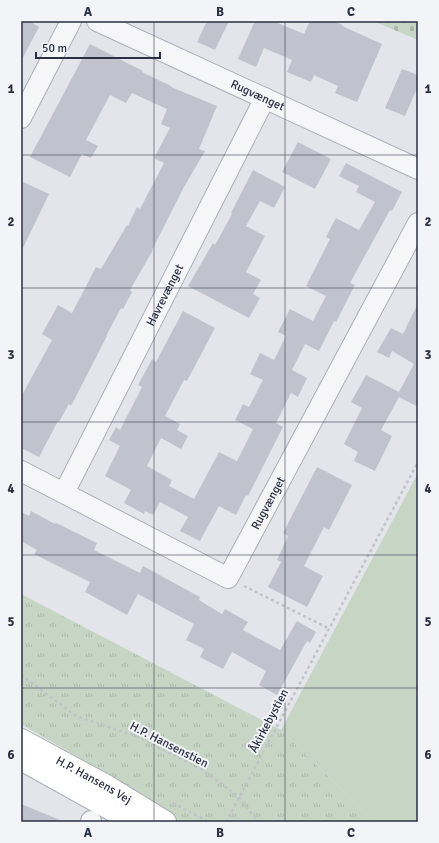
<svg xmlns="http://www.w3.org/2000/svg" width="439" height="843" font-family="Signika,sans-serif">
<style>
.cemetery{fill:url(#cemetery-stones)}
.park{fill:url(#park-tufts)}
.garden{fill:#c6d5c4}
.building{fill:#c0c3ce}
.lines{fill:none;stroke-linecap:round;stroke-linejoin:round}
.street-casing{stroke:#acafb9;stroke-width:22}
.secondary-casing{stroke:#acafb9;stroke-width:24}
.path{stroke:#c1c3ca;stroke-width:2.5;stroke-dasharray:3 3;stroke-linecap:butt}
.street{stroke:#f6f6f9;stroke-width:20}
.secondary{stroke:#fff;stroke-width:22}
.grid{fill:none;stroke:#2b3043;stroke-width:1;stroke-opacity:0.55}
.labels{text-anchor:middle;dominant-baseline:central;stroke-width:4;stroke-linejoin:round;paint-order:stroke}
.street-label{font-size:12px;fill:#2b3043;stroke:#f3f4f8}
.neatline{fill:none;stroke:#2b3043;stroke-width:1.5}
.grid-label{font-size:13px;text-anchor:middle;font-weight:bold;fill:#2b3043}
</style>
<defs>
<pattern id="cemetery-stones" width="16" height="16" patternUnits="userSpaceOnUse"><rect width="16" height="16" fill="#c6d5c4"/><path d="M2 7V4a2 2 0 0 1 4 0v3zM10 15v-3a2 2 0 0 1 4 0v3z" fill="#aab7aa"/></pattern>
<pattern id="park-tufts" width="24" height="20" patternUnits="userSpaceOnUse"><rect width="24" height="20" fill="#c6d5c4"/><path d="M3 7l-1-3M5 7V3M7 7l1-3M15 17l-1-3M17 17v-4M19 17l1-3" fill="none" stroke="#aab7aa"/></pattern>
</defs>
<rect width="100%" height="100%" fill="#e3e5eb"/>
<path class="cemetery" d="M373,21H418V40Z"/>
<path class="park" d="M21,594L281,730L375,822H179L136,791L21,724Z"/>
<path class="garden" d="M418,473V822H375L281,730Z"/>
<path class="building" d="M21,21H29L39,27L21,61Z
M207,21H229L215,50L197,42Z
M255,21H273L304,34L310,21H333L343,25L342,26L382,44L357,102L335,93L338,86L314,75L311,82L287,72L292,60L264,48L256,67L238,59Z
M90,44L143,71L142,72L171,86V87L217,106L199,149L205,151L184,187L152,250H153L130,290L132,292L123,309L121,308L106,336H107L71,406L69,404L59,422L58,421L39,457L21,448V397L52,340L42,334L58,305L72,313L96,267L101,269L127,225L128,226L137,207L140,209L164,163L154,158L170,128L161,124L167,109L132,93L126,103L110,95L86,140L98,146L91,158L82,154L70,177L30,157Z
M402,69L418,75V86L405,116L385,108Z
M298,142L331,159L315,189L282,172Z
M346,163L402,192L392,211L390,210L350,283L355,285L336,322L334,321L319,351L305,344L292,370L307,378L298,397L291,393L276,423L283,427L248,496L246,495L236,515L219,506L200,541L180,531L188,517L160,502L153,515L145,511L144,514L124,503L131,490L105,476L120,446L109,440L116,427L120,430L142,387L138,385L152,359L156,362L183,311L215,328L187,381L184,380L165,416L180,424L177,430L188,436L181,449L161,438L147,466L172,480L169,486L194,499L219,452L237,461L253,429L235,420L243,404L249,407L263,380L250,374L260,353L274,360L286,336L278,332L290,309L313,321L326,296L306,286L330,239L326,237L336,218L359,230L375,202L356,192L359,186L339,176Z
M253,170L285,187L274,208L260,201L246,226L265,236L246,272L261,280L253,294L260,298L249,318L188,286L213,243L215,245L232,214L231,213Z
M21,181L49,194L21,252Z
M418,303V407L399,397L381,430L392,436L375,471L354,461L358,452L344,444L362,408L351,402L366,375L399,392L414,364L392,351L389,358L377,352L391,328L403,334Z
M317,467L352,485L329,530L324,527L304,566L323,576L307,607L268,587L281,562L277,560L288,536L283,533Z
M31,511L55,524L56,523L97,543L94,550L140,573L143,566L200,597L199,600L222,614L225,609L248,622L243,630L280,650L297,621L316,632L310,643L307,641L277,695L259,685L266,671L232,652L223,669L200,657L204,649L186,640L194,624L138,594L127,615L85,592L90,582L34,554L37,550L21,541V512L29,516Z
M21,804L65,822H21Z"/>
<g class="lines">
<defs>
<g id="street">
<path id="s1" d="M97,21L418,169"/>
<path d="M21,118L71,21"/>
<path id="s2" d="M21,471L228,578L418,223"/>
<path id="s3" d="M64,493L265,98"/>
<path d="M91,822V821"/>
</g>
<g id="secondary">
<path id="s4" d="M21,740L108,787L165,822"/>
<path d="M21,759L134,822"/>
</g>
</defs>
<use href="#street" class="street-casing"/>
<use href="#secondary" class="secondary-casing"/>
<path class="path" d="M244,586L328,628
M21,675L76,716L136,736L201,769L239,797L258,822
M173,803L209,822
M226,822L418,462"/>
<use href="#street" class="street"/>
<use href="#secondary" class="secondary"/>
</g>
<path class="grid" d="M154,21V822M285,21V822M21,155H418M21,288H418M21,422H418M21,555H418M21,688H418"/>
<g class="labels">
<g class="street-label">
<text stroke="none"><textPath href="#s1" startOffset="177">Rugvænget</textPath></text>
<text stroke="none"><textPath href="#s3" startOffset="222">Havrevænget</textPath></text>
<text stroke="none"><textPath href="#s2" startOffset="318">Rugvænget</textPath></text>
<text transform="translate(269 721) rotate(-62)">Åkirkebystien</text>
<text transform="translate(169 745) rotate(27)">H.P. Hansenstien</text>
<text stroke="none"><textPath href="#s4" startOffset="83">H.P. Hansens Vej</textPath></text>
</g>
</g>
<rect width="439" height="843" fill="none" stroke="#f3f4f8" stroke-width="44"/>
<path d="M36 52v6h124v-6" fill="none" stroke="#2b3043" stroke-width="2"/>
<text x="42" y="52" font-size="12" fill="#2b3043" stroke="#f3f4f8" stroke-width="3" paint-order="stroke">50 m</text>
<rect x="22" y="22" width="395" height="799" class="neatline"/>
<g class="grid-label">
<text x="88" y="16">A</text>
<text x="220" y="16">B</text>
<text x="351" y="16">C</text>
<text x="11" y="93">1</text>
<text x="428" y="93">1</text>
<text x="11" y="226">2</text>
<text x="428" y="226">2</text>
<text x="11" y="359">3</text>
<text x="428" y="359">3</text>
<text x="11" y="493">4</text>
<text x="428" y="493">4</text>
<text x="11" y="626">5</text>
<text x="428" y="626">5</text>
<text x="11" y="759">6</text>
<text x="428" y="759">6</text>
<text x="88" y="837">A</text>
<text x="220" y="837">B</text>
<text x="351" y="837">C</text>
</g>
</svg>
